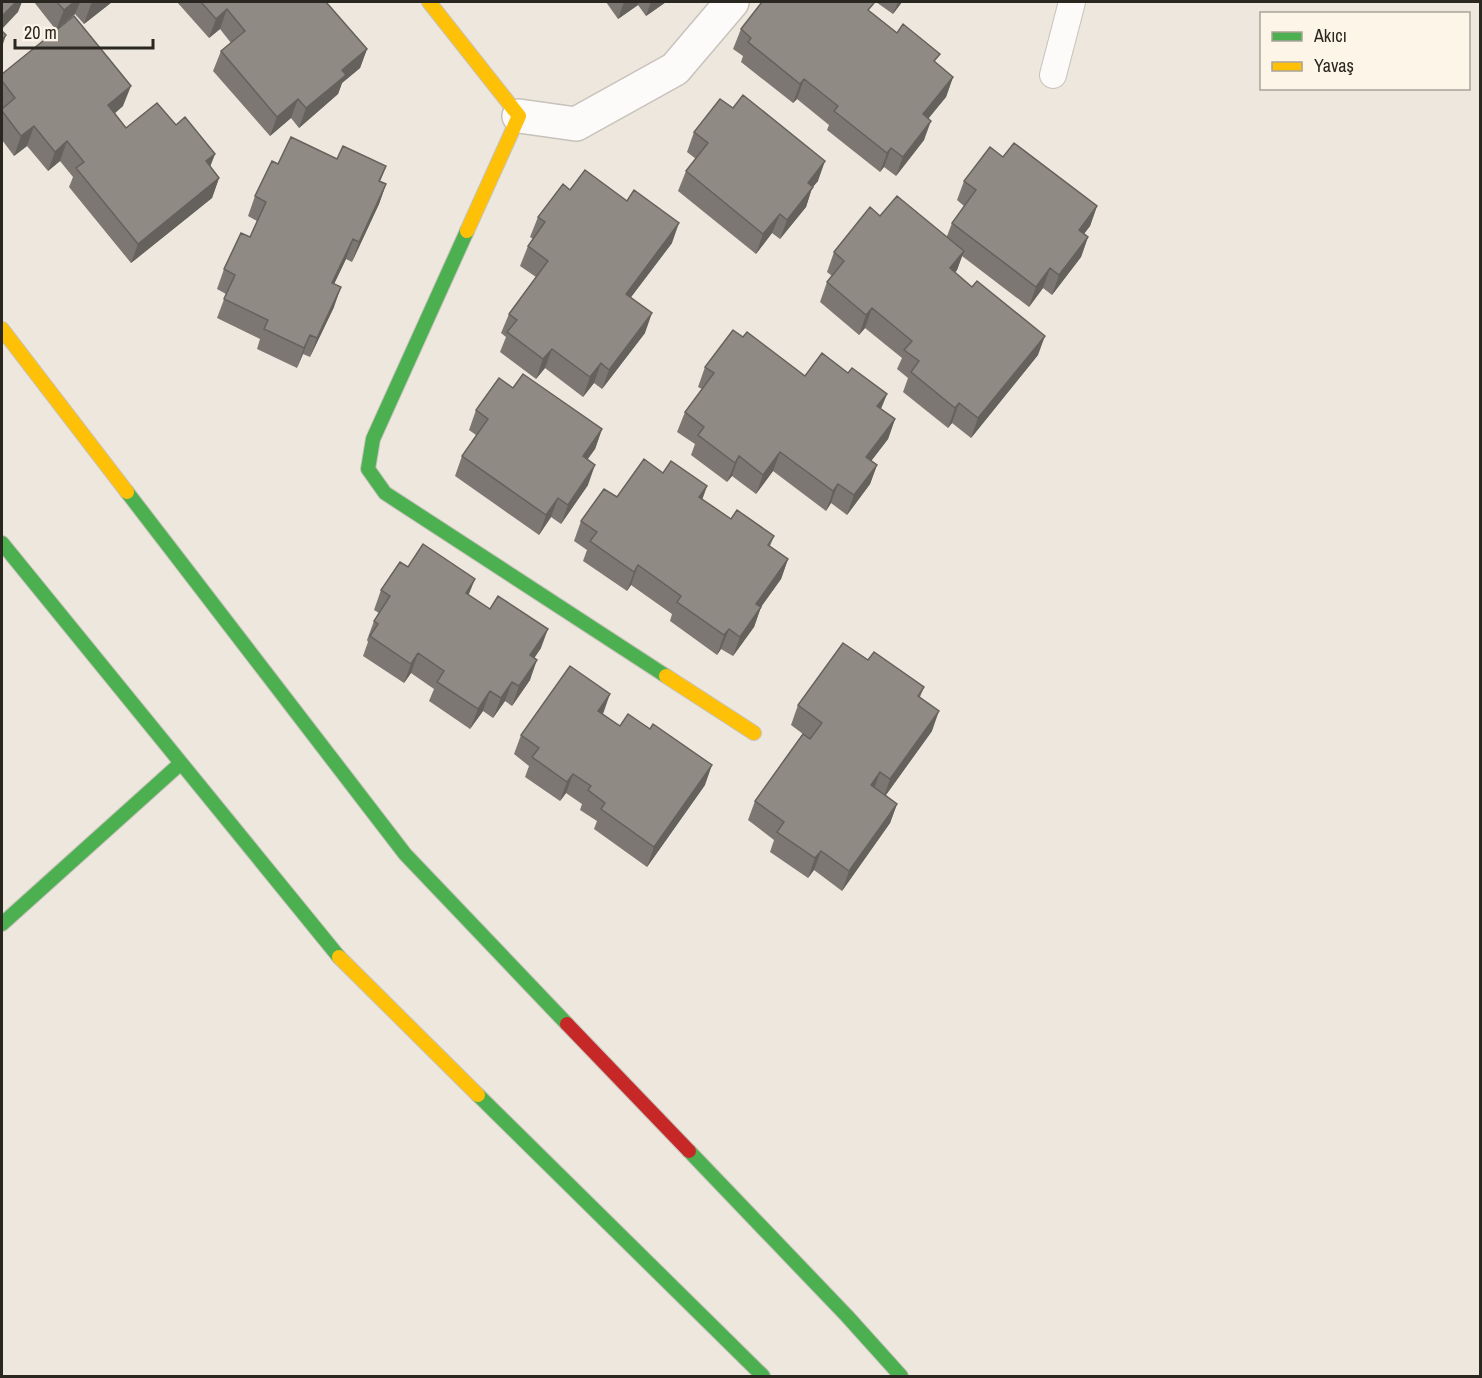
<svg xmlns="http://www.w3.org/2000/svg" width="1482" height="1378" font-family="'Archivo Narrow',sans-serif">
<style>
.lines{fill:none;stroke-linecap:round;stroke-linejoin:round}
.lane-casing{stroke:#c7c2bb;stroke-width:28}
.street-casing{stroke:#c7c2bb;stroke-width:36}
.fast-casing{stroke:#c7c2bb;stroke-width:16}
.slow-casing{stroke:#c7c2bb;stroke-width:16}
.jam-casing{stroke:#c7c2bb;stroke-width:16}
.lane{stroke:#fcfbfa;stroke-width:26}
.street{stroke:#fcfbfa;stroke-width:33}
.fast{stroke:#4caf50;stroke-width:14}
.slow{stroke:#ffc107;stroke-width:14}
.jam{stroke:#c62828;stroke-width:14}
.wall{fill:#7c7772}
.shaded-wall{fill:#65615c}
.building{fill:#908a84;stroke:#65615c;stroke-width:1.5}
</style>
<rect width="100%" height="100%" fill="#ede7de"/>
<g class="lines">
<defs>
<path id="lane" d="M1053,75L1072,2"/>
<path id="street" d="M519,116L576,124L675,69L732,2"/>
<path id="fast" d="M467,231L373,439L368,469L385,493L666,676
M127,492L405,854L567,1024
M2,543L339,957
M2,924L181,763
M478,1095L763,1376
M689,1151L847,1316L901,1376"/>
<path id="slow" d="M429,2L519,116L467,231
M2,329L127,492
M666,676L754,733
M339,957L478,1095"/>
<path id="jam" d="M567,1024L689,1151"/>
</defs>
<use href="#lane" class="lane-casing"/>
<use href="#street" class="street-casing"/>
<use href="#fast" class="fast-casing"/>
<use href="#slow" class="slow-casing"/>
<use href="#jam" class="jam-casing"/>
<use href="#lane" class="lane"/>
<use href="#street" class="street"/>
<use href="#fast" class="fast"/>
<use href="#slow" class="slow"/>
<use href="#jam" class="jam"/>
</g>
<path class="wall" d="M34,2H112L84,24L75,14L57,29L123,106L115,113L126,128L176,125L215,154L210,167L219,178L212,198L131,263L69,187L73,177L60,161L48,171L27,146L14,156L2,140V74L56,30Z
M177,2H326L367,49L360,68L342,83L338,94L299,128L291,118L270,136L213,71L221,51L231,43L220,29L209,38Z
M606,2H666L646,16L638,5L618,19Z
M876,2H902L893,14Z
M871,12L953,77L946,97L928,118L924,140L896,176L884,167L880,172L827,130L829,125L797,99L793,103L741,62L743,56L733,49L741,29Z
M694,132L818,181L812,188L806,207L780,239L772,233L756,254L678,191L686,171L696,159L687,152Z
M1003,157L1097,206L1090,226L1084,234L1088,237L1081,257L1052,295L1043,288L1029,307L962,256L957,270L955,273L1038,355L971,438L952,423L948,428L903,392L908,378L897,369L902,358L865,328L859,335L820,302L827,282L832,276L827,272L834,252L880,216L947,236L952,223L964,206L957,200L964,181Z
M337,159L386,166L380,182L386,184L379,204L352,262L346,259L334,284V307L310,357L303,354L297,368L257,349L260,339L217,318L226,294L217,289L224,269L250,237L257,221L248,216L255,196Z
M570,190L672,243L631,297L645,333L602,389L594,383L583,397L545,368L536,379L500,352L506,337L501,333L509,314L536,277L520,266L528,246L533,239L530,237L538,217Z
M743,337L805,376L848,373L887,394L881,409L895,419L888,439L871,461L877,465L870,484L847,515L831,503L826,511L773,471L756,494L732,476L727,482L691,455L695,444L677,432L685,412L702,389L698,387L705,367Z
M513,388L602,429L595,449L587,459L588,485L561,524L551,517L539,535L455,476L462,456L476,435L469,430L476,410Z
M663,473L707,486L702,499L731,519L774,536L770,546L788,559L781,579L761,607L754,627L733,656L721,649L717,655L670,621L672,614L631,585L627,591L583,561L587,550L574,541L581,521L617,497Z
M408,567L469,595L541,648L534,658L530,680L512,706L505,701L493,718L483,711L470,729L429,701L434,689L411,673L404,683L363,656L368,642L367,640L374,621L379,613L374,610L381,590Z
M868,660L924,687L920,697L932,731L886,795L897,804L890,823L842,891L814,870L808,878L770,852L774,840L748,820L755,801L803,734L791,725L798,705Z
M603,714L705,785L647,867L594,829L597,821L580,810L582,804L566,793L560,801L525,777L529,766L514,754L521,735Z"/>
<path class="shaded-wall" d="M16,2H22L18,12L2,29V16Z
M74,2H80L75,14L56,30L64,10Z
M94,2H112L84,24L91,4Z
M624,2H639L638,5L618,19Z
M651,2H666L646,16Z
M898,2H902L893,14Z
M227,9L220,29L209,38L216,19Z
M6,35L2,47V40Z
M367,49L360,68L342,83L338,94L299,128L306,108L342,70Z
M953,77L946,97L916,134L923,114Z
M804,79L797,99L793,103L800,84Z
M131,86L123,106L101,125L108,105Z
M298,99L291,118L270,136L277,117Z
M931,121L924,140L896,176L903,157Z
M34,126L27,146L14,156L21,136Z
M67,141L60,161L48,171L55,152Z
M891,148L884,167L880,172L887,153Z
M215,154L207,174L206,161Z
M825,161L818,181L812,188L806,207L780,239L787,220L808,183Z
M219,178L212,198L131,263L138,244Z
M386,184L379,204L352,262L359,242Z
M1097,206L1090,226L1071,250L1079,230Z
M780,214L772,233L756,254L763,234Z
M679,223L672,243L619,313L626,294Z
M1088,237L1081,257L1052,295L1059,275Z
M353,239L346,259L325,303L332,283Z
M964,251L957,270L942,288L950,268Z
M1050,268L1043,288L1029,307L1036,287Z
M341,287L334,307L310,357L317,338Z
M872,308L865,328L859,335L866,315Z
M652,313L645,333L602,389L609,370Z
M310,335L303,354L297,368L304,348Z
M1045,336L1038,355L971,438L978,418Z
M552,349L545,368L536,379L543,359Z
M601,363L594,383L583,397L590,377Z
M887,394L879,413L877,406Z
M959,403L952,423L948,428L955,408Z
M895,419L888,439L859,477L866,457Z
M602,429L595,449L576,476L583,456Z
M780,452L773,471L756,494L763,475Z
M739,456L732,476L727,482L735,463Z
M595,465L588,485L561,524L568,505Z
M877,465L870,484L847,515L854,495Z
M838,484L831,503L826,511L833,491Z
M707,486L700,506L699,497Z
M558,498L551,517L539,535L546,515Z
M788,559L781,579L761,607L754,627L733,656L740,637L756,604Z
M638,565L631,585L627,591L634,572Z
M475,579L467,599L466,593Z
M548,629L541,648L523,675L530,655Z
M729,629L721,649L717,655L724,635Z
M418,653L411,673L404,683L411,664Z
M537,660L530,680L512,706L519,686Z
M512,682L505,701L493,718L501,698Z
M490,691L483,711L470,729L478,709Z
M610,694L603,714L591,730L598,711Z
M939,711L932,731L883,799L890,779Z
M712,765L705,785L647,867L654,847Z
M880,772L873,792L871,785Z
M573,774L566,793L560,801L567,782Z
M897,804L890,823L842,891L849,871Z
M821,851L814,870L808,878L815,858Z"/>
<path class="building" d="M2,2H16L2,16Z
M57,2H74L64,10Z
M201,2H326L367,49L342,70L346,75L306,108L298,99L277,117L221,51L245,31L227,9L216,19Z
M762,2H872L874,3L868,10L897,33L903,24L940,54L934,61L953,77L923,114L931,121L903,157L891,148L887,153L834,111L838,106L804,79L800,84L748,42L751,38L741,29Z
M74,16L131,86L108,105L126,128L157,103L176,125L185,117L215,154L206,161L219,178L138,244L76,168L84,162L67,141L55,152L34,126L21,136L2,111V109L15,98L2,81V74Z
M2,31L6,35L2,40Z
M743,95L825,161L808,183L813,187L787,220L780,214L763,234L686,171L708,143L694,132L720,99L733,108Z
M291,137L337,159L343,146L386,166L379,181L386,184L359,242L353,239L332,283L341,287L317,338L310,335L304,348L264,329L268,320L224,299L235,275L224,269L241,233L250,237L266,202L255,196L272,161L278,164Z
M1014,143L1097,206L1079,230L1088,237L1059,275L1050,268L1036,287L952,223L976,190L964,181L990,147L1003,157Z
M585,170L627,201L634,190L679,223L626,294L652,313L609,370L601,363L590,377L552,349L543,359L507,332L517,320L509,314L548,261L528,246L545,222L538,217L563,184L570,190Z
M897,196L964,251L950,268L972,287L977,281L1045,336L978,418L959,403L955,408L911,372L919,361L904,350L912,341L872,308L866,315L827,282L844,261L834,252L870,207L880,216Z
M733,330L743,337L747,332L805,376L822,353L848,373L852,368L887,394L877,406L895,419L866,457L877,465L854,495L838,484L833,491L780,452L763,475L739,456L735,463L698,435L704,427L685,412L714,373L705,367Z
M523,374L602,429L583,456L595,465L568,505L558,498L546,515L462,456L488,419L476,410L499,378L513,388Z
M644,459L663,473L671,461L707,486L699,497L731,519L737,510L774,536L768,545L788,559L756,604L761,607L740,637L729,629L724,635L677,602L681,596L638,565L634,572L590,541L597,532L581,521L604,489L617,497Z
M423,544L475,579L466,593L490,609L498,596L548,629L530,655L537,660L519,686L512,682L501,698L490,691L478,709L437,682L444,671L418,653L411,664L370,636L378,624L374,621L390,596L381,590L400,562L408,567Z
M843,643L868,660L874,652L924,687L918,696L939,711L890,779L880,772L871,785L897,804L849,871L821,851L815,858L777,832L784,822L755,801L803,734L810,739L822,723L798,705Z
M570,666L610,694L598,711L620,726L628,714L650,729L653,724L712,765L654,847L601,809L605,803L588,790L591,786L573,774L567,782L532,757L539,748L521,735Z"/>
<rect width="1482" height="1378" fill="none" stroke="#2a2620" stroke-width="6"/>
<rect x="1260" y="12" width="210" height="78" fill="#fef5e9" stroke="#a9a299" stroke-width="1.5"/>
<rect x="1272" y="32" width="30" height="9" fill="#4caf50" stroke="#a9a299" stroke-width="1.5"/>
<text x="1314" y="42" font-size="18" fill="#2a2620">Akıcı</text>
<rect x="1272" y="62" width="30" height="9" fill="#ffc107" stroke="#a9a299" stroke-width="1.5"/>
<text x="1314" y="72" font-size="18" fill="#2a2620">Yavaş</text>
<path d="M15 39v9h138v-9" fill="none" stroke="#2a2620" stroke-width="3"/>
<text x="24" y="39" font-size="18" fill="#2a2620" stroke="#fef5e9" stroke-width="4.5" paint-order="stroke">20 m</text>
</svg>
